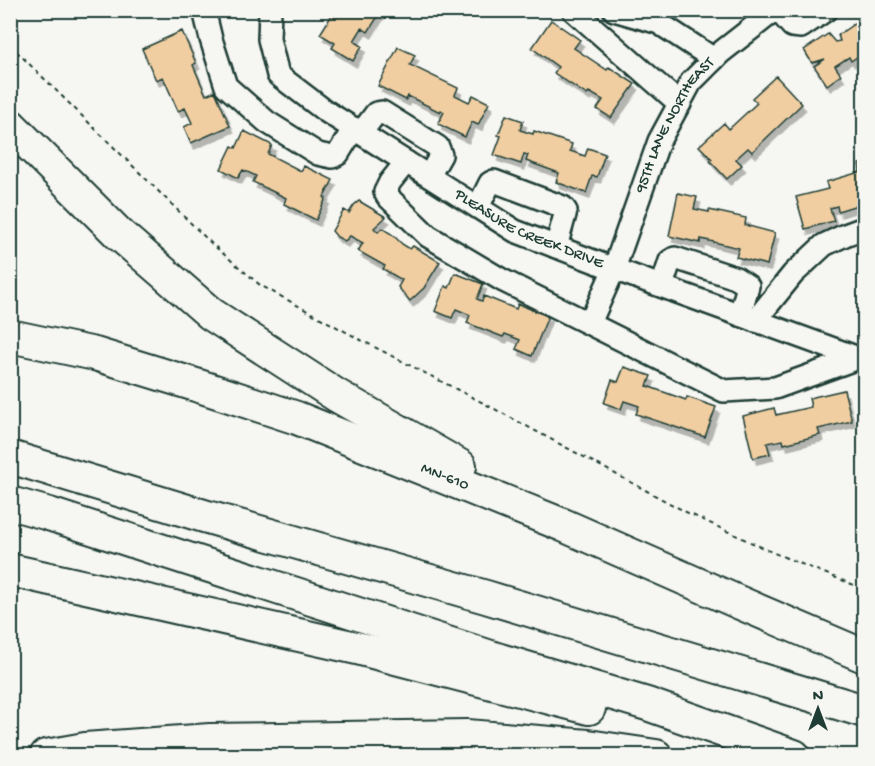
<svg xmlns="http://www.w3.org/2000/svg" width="875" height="766" font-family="'Gochi Hand',sans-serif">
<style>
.building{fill:#f0cea2;stroke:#1f3d34;stroke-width:1.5;filter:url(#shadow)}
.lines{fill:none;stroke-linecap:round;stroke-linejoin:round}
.minor-casing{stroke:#1f3d34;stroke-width:26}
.highway-casing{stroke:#1f3d34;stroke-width:36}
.path{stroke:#1f3d34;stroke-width:2;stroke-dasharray:4.5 4.5;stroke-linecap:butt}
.minor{stroke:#f6f6f2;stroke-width:21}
.highway{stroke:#f6f6f2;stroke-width:32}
.labels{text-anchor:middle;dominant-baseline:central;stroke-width:6;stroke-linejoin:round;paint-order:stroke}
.street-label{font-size:16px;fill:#1f3d34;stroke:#f6f6f2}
</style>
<defs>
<filter id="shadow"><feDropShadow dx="3.5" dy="6" stdDeviation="0" flood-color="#0004"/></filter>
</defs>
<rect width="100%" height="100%" fill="#f6f6f2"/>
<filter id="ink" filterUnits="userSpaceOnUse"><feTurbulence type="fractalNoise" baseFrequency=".0167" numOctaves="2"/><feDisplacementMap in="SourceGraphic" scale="12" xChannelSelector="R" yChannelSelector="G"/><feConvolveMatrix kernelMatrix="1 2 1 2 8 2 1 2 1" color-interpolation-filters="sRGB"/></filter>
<g filter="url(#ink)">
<path class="building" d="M335,10H342L346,13L347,10H382L368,32L362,28L354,41L362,46L353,61L332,48L335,43L320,34Z
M861,19L864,24V52L851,61L849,57L835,66L841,75L827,85L814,66L825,59L812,63L804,50L828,34L835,42L840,41L838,35Z
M551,20L580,40L574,48L607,70L609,67L635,84L611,118L597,109L603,100L589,92L587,95L554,73L558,67L532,48Z
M182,31L196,63L193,65L206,95L215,91L230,126L191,143L184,127L192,123L185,108L178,111L163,77L156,80L142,49Z
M398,47L415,55L410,65L458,88L455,95L469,102L473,95L489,103L478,125L472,122L465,137L438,124L444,112L441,110L440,112L408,96L406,100L378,86Z
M776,76L802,104L752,152L748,148L736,159L742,165L727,179L710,161L712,159L699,146L724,123L729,129L757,103L752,98Z
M506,115L523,121L520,130L533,134L534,131L572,144L570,151L585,156L588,148L605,154L597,177L592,176L586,193L556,182L559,173L526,161L528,155L524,154L521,164L494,155L501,136L498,135Z
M244,131L272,145L268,154L301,171L304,166L333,180L324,197L326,198L316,220L284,204L286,198L253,182L256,176L243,170L238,178L221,169L232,146L236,148Z
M864,163V203L838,211L837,206L830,208L834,221L805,229L796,197L828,189L826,182L860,172L859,164Z
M678,193L697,197L694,209L709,212V210L746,218L745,225L775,233L767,265L736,257L739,248L701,239L700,243L669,236Z
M359,201L386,217L374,228L378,232L382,228L393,235L402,244L410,249L413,246L440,262L424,288L410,301L398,287L402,280L383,269L385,266L358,251L363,243L350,236L345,241L337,237L332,231L344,210L349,213L354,205Z
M455,273L483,284L477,299L482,301L484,296L516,309L518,304L548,316L532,356L516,349L520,340L505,334L503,337L467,323L470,315L456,309L452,318L435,311L445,286L449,288Z
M624,367L651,376L647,386L686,400L687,397L716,407L705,437L636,414L639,406L624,401L621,409L604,403L612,380L618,382Z
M844,390L852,421L818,429L820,435L784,444L783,440L767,443L770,454L753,458L743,416L774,408L776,415L811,407L809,398Z"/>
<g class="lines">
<defs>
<g id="minor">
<path d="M204,10L211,39L226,86L267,122L318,154L332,157L338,154L354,128"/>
<path id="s1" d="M270,10L269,39L278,75L324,110L515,231L614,269L864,360"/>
<path d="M573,10L680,104"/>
<path d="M614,10L659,23L714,59"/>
<path d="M778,10L792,26L801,27L826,10"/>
<path d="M361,133L376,113L382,112L438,147L441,155L429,176"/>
<path d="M406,162L390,182L385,192L387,196L428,236L502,280L724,391L775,388L858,358"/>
<path d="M478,207L490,183L494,181L563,207L566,211L556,247"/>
<path d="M662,286L670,261L675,258L736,278L748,286L740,315"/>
<path d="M755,321L793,274L824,245L845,235L864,228"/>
<path id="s2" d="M590,323L614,269L659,141L691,82L720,53L775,10"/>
</g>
<g id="highway">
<path d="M10,125L119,234L211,314L336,395L460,466"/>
<path id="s3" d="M10,336L95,354L196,385L297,418L563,525L738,602L864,656"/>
<path d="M10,457L204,516L486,597L864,711"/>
<path d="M10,503L49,514L500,660L647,704L794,756"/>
<path d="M10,570L361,649L589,708"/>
<path d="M46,756L85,749L210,740L467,736L588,746L656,756"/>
</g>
</defs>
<use href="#minor" class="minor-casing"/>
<use href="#highway" class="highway-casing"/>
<path class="path" d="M10,45L212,244L260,285L359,339L491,407L686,512L774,553L864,589"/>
<use href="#minor" class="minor"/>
<use href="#highway" class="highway"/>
</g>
</g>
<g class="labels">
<g class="street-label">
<text stroke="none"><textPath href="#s2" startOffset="216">95TH LANE NORTHEAST</textPath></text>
<text stroke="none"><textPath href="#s1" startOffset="362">PLEASURE CREEK DRIVE</textPath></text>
<text stroke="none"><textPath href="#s3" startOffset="458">MN-610</textPath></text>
</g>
</g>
<rect width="875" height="766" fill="none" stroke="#f6f6f2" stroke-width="36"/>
<rect x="18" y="18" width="839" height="730" fill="none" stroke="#1f3d34" stroke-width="2" filter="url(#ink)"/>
<g transform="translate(818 709)" stroke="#f6f6f2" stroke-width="4.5" paint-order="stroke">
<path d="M0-4.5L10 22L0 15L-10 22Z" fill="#1f3d34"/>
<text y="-9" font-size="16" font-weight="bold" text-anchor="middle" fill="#1f3d34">N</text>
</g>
</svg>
